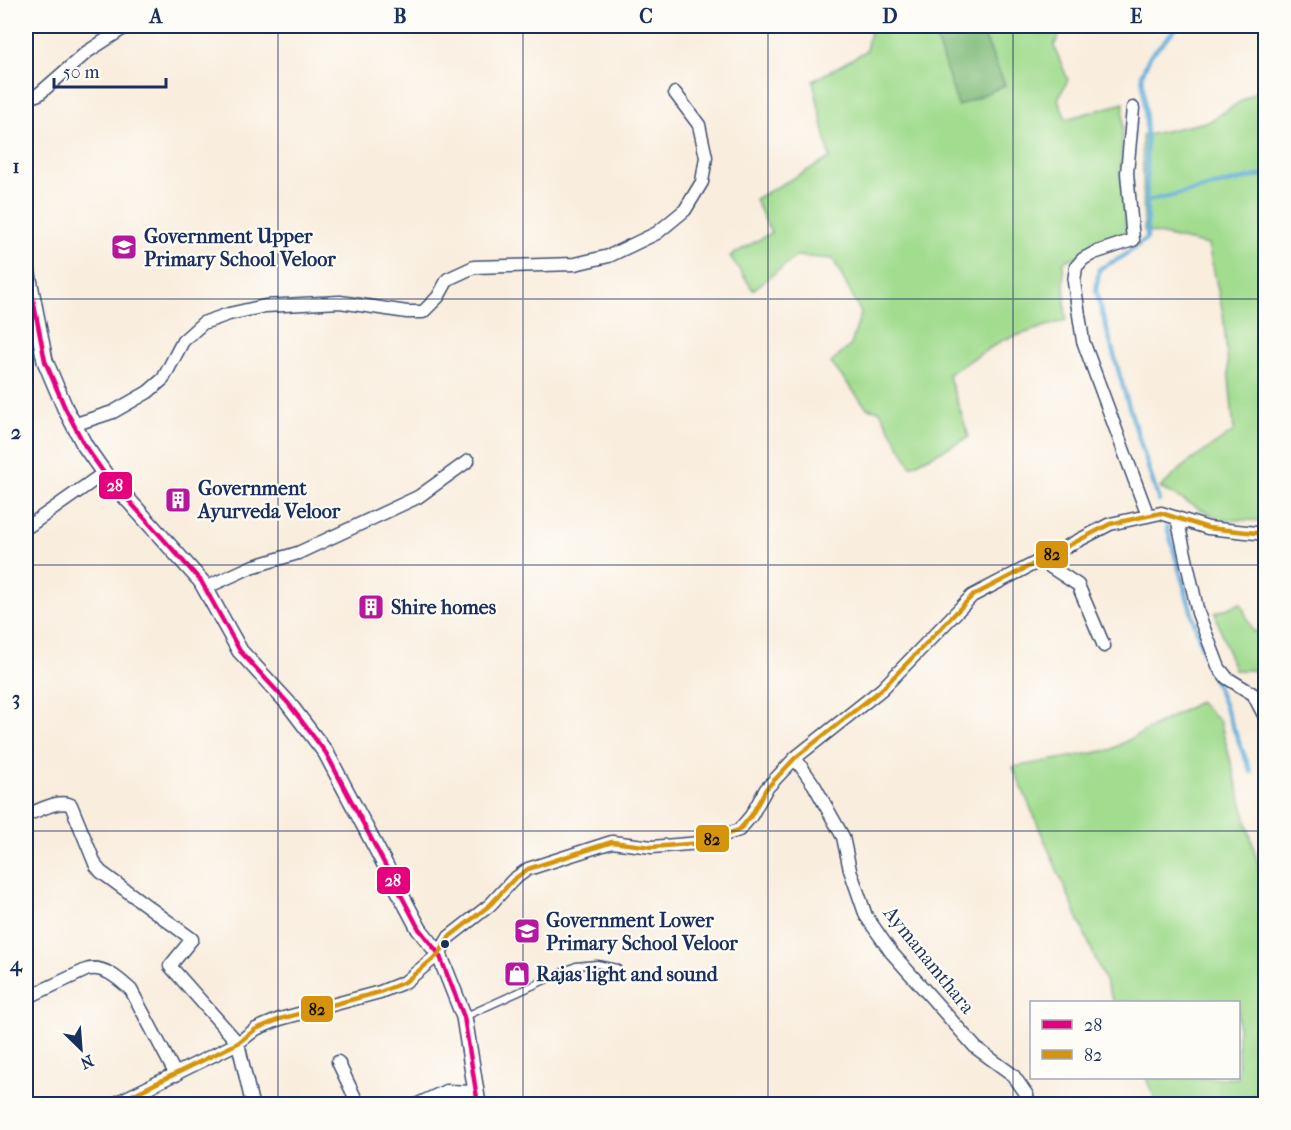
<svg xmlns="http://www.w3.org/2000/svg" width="1291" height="1130" font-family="'IM FELL French Canon',serif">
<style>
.green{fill:#a2dc8f;stroke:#5e8676;stroke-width:1.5}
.forest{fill:#81bc7a;stroke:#4e766c;stroke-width:1.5}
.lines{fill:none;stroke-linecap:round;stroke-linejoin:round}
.stream{stroke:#61add9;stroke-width:4.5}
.service-casing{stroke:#3c4c71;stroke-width:9}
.minor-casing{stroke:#3c4c71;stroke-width:15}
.tertiary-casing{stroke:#3c4c71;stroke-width:18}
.service{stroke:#fff;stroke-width:6}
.minor{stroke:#fff;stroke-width:12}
.tertiary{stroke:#fff;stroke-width:15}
.bus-1-casing{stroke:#fdfcf7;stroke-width:9}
.bus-2-casing{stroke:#fdfcf7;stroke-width:9}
.bus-1{stroke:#e5007d;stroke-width:4.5}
.bus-2{stroke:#d6940e;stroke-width:4.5}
.grid{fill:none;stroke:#1b2f5e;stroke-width:1.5;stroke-opacity:0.55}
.bus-dot{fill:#1b2f5e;stroke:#fdfcf7;stroke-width:2}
.labels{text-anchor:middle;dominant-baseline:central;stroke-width:4.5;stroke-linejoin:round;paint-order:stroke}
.poi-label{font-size:20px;font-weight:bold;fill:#1b2f5e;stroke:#fdfcf7;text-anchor:start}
.street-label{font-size:20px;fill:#1b2f5e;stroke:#fdfcf7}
.line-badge{stroke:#fdfcf7;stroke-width:2}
.badge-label{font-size:16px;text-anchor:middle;font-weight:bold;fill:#fff}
.pale-badge-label{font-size:16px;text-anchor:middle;font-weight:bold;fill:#111}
.neatline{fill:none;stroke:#1b2f5e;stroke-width:2}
.grid-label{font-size:20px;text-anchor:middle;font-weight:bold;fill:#1b2f5e}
</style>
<rect width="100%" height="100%" fill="#fdfcf7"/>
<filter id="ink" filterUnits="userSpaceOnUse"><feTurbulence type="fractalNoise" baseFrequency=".0167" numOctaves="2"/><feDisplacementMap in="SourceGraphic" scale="12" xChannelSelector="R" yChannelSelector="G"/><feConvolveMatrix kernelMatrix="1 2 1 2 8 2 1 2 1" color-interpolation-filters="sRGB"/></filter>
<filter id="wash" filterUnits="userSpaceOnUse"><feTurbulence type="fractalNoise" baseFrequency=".008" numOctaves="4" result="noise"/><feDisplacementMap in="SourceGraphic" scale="24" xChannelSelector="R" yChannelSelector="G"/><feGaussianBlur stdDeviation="1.35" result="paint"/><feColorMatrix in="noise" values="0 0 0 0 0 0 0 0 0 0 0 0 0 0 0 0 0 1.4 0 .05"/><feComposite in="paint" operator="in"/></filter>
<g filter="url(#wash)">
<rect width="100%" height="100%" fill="#f9eddd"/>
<path class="green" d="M871,26H962L935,36L1005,85L980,26H1064L1054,46L1068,80L1058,99L1066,119L1124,103L1120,172L1127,235L1063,262L1066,320L1003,340L948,374L969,437L911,466L880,411L867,408L831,363L851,345L861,313L833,259L797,256L753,290L730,256L771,233L755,199L830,158L813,81L866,51Z
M1265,86V521L1220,519L1160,488L1186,464L1234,431L1223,313L1208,245L1144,231L1142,136L1210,121Z
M1241,603L1253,632L1265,629V678L1257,670H1234L1215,613Z
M1199,702L1220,721L1265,891V1090L1232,1104H1157L1146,1078H1238V1002H1114L1013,767L1110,750Z"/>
<path class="forest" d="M962,26H980L1005,85L958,106L935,36Z"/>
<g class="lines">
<path class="stream" d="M1148,201L1266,174
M1159,501L1125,394L1096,291L1099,269L1124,256L1147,238L1146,121L1142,74L1150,56L1178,26
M1167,527L1203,652L1251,772"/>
</g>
</g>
<g filter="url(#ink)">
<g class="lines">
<defs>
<path id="service" d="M464,1017L576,966L597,964L617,968"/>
<path id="minor" d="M26,99L39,94L87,52L127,26
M1133,108L1127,173L1133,240L1094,253L1083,259L1076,267L1074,282L1083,341L1148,516
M73,425L113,412L148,392L163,379L183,341L203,323L229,314L265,306L340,302L407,312H423L438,297L448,279L474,267L575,264L609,256L657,233L685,210L702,182L706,157L699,125L675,93
M1177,518L1198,613L1219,668L1227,678L1253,694L1266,719
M26,528L104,473
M1040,560L1078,585L1104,646
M205,588L251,567L298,553L418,497L468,461
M795,758L814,785L843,837L850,870L866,916L891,952L976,1048L1013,1075L1027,1095L1028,1104
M26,815C39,811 58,799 71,805L96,866L101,872L192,939L170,966L238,1043L252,1104
M26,998L86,970C103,964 119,979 131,990L176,1075
M338,1062L358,1104
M114,1104L238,1043L256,1029L280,1019L380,992L405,982L439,954L449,937L490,905L513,880L528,869L612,842L652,847L700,843L739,830L751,816L766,789L795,758L882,689L972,596L1110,524L1161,513L1208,528L1266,534
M418,1104L446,1091L475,1092"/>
<path id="tertiary" d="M26,264L45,361L65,408L85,446L104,473L201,581L240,651L288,703L326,753L419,929L439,954L464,1017L478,1104"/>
</defs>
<use href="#service" class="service-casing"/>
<use href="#minor" class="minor-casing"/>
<use href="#tertiary" class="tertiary-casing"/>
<use href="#service" class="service"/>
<use href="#minor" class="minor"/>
<use href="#tertiary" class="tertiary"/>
<defs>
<path id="bus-1" d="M26,264L45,361L65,408L85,446L104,473L201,581L240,651L288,703L326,753L419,929L439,954L464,1017L478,1104"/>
<path id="bus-2" d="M114,1104L238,1043L256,1029L280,1019L380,992L405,982L439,954L449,937L490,905L513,880L528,869L612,842L652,847L700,843L739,830L751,816L766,789L795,758L882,689L972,596L1110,524L1161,513L1208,528L1266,534"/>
</defs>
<use href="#bus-1" class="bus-1-casing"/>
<use href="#bus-2" class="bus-2-casing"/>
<use href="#bus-1" class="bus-1"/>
<use href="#bus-2" class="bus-2"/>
</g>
</g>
<path class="grid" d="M278,26V1104M523,26V1104M768,26V1104M1013,26V1104M26,299H1266M26,565H1266M26,831H1266"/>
<defs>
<symbol id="school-square" viewBox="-11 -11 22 22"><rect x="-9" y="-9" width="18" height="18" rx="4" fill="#b5179e" stroke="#fdfcf7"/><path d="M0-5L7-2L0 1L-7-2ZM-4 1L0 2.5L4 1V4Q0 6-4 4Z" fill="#fff"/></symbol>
<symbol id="building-square" viewBox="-11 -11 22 22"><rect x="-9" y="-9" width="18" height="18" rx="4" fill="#b5179e" stroke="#fdfcf7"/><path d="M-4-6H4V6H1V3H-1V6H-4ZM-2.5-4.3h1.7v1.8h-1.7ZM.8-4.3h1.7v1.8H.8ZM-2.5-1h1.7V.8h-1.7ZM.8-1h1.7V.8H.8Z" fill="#fff"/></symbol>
<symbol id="shop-square" viewBox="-11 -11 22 22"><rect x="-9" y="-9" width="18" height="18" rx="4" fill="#b5179e" stroke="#fdfcf7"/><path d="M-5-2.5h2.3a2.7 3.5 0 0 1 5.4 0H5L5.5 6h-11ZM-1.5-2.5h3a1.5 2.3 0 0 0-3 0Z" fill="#fff"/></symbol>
</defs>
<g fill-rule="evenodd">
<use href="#school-square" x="109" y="232" width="30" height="30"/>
<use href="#building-square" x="163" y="485" width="30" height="30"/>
<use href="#building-square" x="356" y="592" width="30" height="30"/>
<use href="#school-square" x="512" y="916" width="30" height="30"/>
<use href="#shop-square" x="502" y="959" width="30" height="30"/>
</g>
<circle class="bus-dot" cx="445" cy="944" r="5"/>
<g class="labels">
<g class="poi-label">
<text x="144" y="236">Government Upper<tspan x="144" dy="23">Primary School Veloor</tspan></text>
<text x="198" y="488">Government<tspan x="198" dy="23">Ayurveda Veloor</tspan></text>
<text x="391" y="607">Shire homes</text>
<text x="546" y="920">Government Lower<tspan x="546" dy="23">Primary School Veloor</tspan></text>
<text x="536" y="974">Rajas light and sound</text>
</g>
<g class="street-label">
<text transform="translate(929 960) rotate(51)">Aymanamthara</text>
</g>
</g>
<g class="line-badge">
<rect x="98" y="471" width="35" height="29" rx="6" fill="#e5007d"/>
<rect x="1035" y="540" width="34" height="29" rx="6" fill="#d6940e"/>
<rect x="695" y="824" width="35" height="29" rx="6" fill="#d6940e"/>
<rect x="376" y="866" width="35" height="29" rx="6" fill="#e5007d"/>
<rect x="300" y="995" width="34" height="28" rx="6" fill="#d6940e"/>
</g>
<g class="badge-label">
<text x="115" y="491">28</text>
<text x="393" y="886">28</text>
</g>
<g class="pale-badge-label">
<text x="1052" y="560">82</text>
<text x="712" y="845">82</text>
<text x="317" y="1015">82</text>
</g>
<rect width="1291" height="1130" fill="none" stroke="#fdfcf7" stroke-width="66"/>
<rect x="1030" y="1001" width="210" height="78" fill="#fdfcf7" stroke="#a3aaba" stroke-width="1.5"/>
<rect x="1042" y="1020" width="30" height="9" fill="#e5007d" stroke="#a3aaba" stroke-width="1.5"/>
<text x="1084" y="1031" font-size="18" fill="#1b2f5e">28</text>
<rect x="1042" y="1050" width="30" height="9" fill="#d6940e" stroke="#a3aaba" stroke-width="1.5"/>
<text x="1084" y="1061" font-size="18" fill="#1b2f5e">82</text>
<g transform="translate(81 1049) rotate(155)" stroke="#fdfcf7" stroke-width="4.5" paint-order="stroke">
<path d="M0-4.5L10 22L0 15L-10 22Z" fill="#1b2f5e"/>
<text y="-9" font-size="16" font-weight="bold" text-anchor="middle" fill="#1b2f5e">N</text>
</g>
<path d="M54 78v9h112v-9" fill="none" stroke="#1b2f5e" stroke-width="3"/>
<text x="63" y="78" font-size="18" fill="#1b2f5e" stroke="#fdfcf7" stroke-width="4.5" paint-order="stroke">50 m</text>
<rect x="33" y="33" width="1225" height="1064" class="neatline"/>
<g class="grid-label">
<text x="156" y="23">A</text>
<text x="400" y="23">B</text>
<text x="646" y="23">C</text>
<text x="890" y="23">D</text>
<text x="1136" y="23">E</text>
<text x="16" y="173">1</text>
<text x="16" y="439">2</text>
<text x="16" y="705">3</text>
<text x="16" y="971">4</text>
</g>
</svg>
